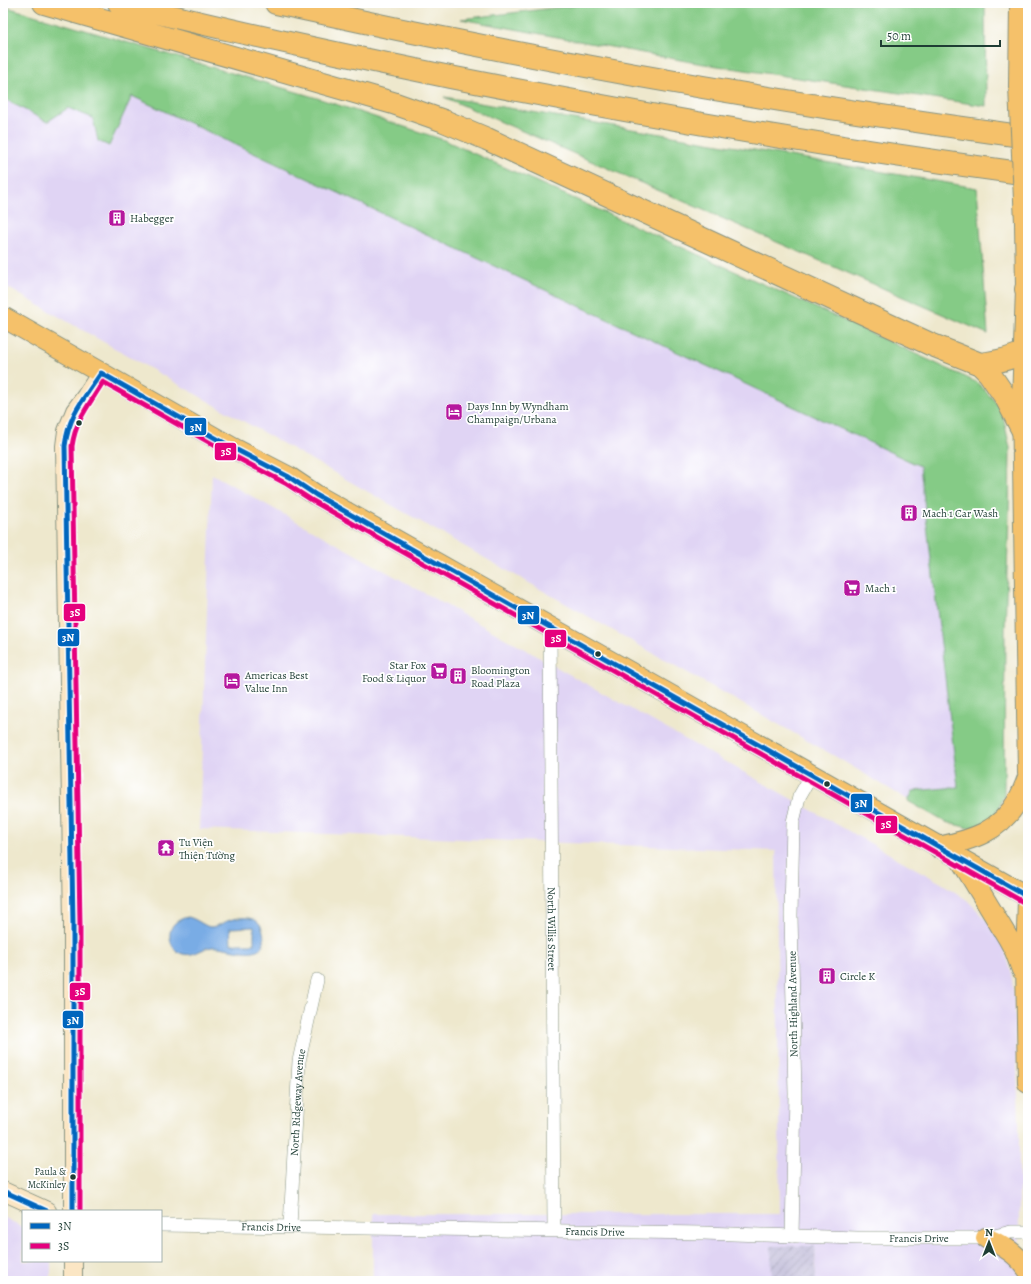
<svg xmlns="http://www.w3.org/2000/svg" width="1031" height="1284" font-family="Alegreya,serif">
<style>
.built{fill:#e0d4f4}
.industrial{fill:url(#industrial-furrows)}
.grass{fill:#85cb86;stroke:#52845d}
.water{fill:#79ace5;stroke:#4c748c;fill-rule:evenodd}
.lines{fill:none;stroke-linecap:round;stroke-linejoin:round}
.street-casing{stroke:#869280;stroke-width:14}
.secondary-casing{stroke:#869280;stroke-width:20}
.primary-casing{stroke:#869280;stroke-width:22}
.highway-casing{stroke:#869280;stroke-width:24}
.street{stroke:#fff;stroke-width:13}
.secondary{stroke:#fbe6c4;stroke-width:18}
.primary{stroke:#f5c16b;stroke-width:20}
.highway{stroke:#f5c16b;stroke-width:22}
.primary-bridge-casing{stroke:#869280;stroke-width:22;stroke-linecap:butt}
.primary-bridge{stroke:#f5c16b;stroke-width:20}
.bus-1-casing{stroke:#fff;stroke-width:8}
.bus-2-casing{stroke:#fff;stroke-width:8}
.bus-1{stroke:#0065bd;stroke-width:5}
.bus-2{stroke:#e5007d;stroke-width:5}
.bus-dot{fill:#1f3d34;stroke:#fff;stroke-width:1.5}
.labels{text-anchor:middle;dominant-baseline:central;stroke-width:3.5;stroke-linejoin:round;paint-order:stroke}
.bus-label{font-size:10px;fill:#1f3d34;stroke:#fff;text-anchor:end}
.poi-label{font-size:11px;fill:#1f3d34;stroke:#fff;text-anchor:start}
.street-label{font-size:11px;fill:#1f3d34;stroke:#fff}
.line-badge{stroke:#fff;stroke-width:1.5}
.badge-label{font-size:11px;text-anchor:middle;font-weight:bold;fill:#fff}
</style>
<defs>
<pattern id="industrial-furrows" width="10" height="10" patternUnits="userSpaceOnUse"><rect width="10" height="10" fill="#c4c0db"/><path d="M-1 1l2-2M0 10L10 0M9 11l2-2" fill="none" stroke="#9f9db2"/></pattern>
</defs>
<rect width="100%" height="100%" fill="#fff"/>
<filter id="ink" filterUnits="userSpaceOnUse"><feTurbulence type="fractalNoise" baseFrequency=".025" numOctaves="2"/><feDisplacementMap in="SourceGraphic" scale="8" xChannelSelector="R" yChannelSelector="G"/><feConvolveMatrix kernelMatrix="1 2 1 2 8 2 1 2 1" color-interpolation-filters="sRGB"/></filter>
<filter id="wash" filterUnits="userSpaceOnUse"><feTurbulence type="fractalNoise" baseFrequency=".012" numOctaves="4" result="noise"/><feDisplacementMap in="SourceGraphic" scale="16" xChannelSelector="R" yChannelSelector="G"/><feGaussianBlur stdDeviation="0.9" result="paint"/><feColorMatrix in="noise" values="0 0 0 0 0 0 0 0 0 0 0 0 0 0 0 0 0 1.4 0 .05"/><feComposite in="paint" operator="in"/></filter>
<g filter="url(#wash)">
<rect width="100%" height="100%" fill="#eee8cd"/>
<path class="built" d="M3,40L132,96L921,466L958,787L945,822L838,758L3,285Z
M212,474L943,884L967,900L988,921L1002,941L1011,970L1015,1007L1019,1126V1281H816L815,1246H772V1281H373V1214H780L776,851L199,829Z
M3,1217L23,1227V1261H51V1281H3Z"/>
<path class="industrial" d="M771,1246H815L816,1281H772Z"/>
<path class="grass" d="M595,3H985L986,106L691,62L461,19Z
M3,6L317,98L444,140L845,321L978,383L1001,408L1010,448L1009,514L1005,629L1004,795L995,816L973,829L945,822L908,801L913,791L958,787L920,466L132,96L109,146L98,141L93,118L68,108L47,122L3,98Z
M444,97L977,188L988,334Z"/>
<path class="water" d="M188,917C197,919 204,926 210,927C217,927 224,922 230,920C238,917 253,916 259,923C263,928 264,935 264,940C263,962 224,945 212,947C201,948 194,957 183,954C170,951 166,933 174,924C178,920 183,918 188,917ZM254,927V944H231L230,928Z"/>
</g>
<g filter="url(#ink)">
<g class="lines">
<defs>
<g id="street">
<path id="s1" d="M550,627L554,1230"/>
<path id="s2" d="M161,1225L703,1233L857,1238H986L1011,1232H1028"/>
<path id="s3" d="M290,1226L299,1061L317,980"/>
<path d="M792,1236L795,1094L791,915L793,822L799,797L811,776"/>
</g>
<path id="secondary" d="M3,1191L47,1211
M73,1211V924L65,446L67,431L75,411L86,396L101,373
M73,1261V1281"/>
<path id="primary" d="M1019,86L1020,3
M1025,223L1026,289L1022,401L1028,773
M3,317L233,448L289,477L316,495L1028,897
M938,847C972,840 1000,832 1018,800C1022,793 1025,785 1028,777
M962,862L1008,938L1015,951L1022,970
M1028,899L1026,960L1028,1083
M986,1238C1003,1245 1018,1254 1028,1270"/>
<path id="highway" d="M44,3L393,103L444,121L487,139L878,320L930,344L980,364L989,373L1006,398L1023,431
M119,3C229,31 339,54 450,77C642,115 834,148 1028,174
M276,3C525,58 776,103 1028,137
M1026,289L1028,295
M980,364C997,362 1013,359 1028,350"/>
</defs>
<use href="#street" class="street-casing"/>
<use href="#secondary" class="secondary-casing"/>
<use href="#primary" class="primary-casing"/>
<use href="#highway" class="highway-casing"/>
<use href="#street" class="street"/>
<use href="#secondary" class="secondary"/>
<use href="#primary" class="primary"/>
<use href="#highway" class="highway"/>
<defs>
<path id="primary-bridge" d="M1019,86L1025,223"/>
</defs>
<use href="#primary-bridge" class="primary-bridge-casing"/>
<use href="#primary-bridge" class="primary-bridge"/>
<defs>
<path id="bus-1" d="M3,1191L47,1211
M73,1211V924L65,446C69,414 84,399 101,373L233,448L289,477L316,495L1028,897"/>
<path id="bus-2" d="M80,1211V924L72,446C76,419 89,405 103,382L230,454L285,483L313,501L1025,903"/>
</defs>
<use href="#bus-1" class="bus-1-casing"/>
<use href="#bus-2" class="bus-2-casing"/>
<use href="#bus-1" class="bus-1"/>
<use href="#bus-2" class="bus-2"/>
</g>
</g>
<defs>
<symbol id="building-square" viewBox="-11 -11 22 22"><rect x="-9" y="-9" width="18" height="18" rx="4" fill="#b5179e" stroke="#fff"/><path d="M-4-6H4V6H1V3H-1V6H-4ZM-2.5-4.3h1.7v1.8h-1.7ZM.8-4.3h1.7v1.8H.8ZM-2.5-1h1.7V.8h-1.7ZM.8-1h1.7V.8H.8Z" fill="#fff"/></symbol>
<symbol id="hotel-square" viewBox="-11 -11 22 22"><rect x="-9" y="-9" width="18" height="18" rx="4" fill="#b5179e" stroke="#fff"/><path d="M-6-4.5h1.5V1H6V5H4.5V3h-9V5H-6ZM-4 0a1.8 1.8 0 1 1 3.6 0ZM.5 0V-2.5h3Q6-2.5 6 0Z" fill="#fff"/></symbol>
<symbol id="supermarket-square" viewBox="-11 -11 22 22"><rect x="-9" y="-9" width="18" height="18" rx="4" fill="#b5179e" stroke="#fff"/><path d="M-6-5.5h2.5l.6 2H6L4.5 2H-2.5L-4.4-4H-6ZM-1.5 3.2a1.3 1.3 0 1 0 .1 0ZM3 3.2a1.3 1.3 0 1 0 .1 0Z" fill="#fff"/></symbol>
<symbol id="temple-square" viewBox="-11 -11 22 22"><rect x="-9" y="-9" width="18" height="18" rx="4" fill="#b5179e" stroke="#fff"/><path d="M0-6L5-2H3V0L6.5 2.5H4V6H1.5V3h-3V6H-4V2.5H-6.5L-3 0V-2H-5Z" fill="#fff"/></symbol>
</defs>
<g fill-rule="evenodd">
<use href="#building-square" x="107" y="208" width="20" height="20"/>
<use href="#hotel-square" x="444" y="402" width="20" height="20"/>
<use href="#building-square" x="899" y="503" width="20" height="20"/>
<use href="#supermarket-square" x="842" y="578" width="20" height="20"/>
<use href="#supermarket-square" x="429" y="661" width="20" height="20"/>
<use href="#building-square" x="448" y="666" width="20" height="20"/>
<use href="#hotel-square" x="222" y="671" width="20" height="20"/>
<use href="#temple-square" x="156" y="838" width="20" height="20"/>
<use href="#building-square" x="817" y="966" width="20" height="20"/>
</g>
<g class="bus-dot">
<circle cx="79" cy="423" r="3.5"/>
<circle cx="598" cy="654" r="3.5"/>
<circle cx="827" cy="784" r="3.5"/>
<circle cx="73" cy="1177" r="3.5"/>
</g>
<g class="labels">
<g class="bus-label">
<text x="66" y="1171">Paula &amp;<tspan x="66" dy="13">McKinley</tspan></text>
</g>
<g class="poi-label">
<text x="130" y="218">Habegger</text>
<text x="467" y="406">Days Inn by Wyndham<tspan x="467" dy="13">Champaign/Urbana</tspan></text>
<text x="922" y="513">Mach 1 Car Wash</text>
<text x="865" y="588">Mach 1</text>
<text x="426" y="665" text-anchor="end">Star Fox<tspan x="426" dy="13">Food &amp; Liquor</tspan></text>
<text x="471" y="670">Bloomington<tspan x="471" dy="13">Road Plaza</tspan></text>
<text x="245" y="675">Americas Best<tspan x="245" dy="13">Value Inn</tspan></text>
<text x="179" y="842">Tu Viện<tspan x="179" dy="13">Thiện Tường</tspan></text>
<text x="840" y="976">Circle K</text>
</g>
<g class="street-label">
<text stroke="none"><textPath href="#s1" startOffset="302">North Willis Street</textPath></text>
<text transform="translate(793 1004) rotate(-91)">North Highland Avenue</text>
<text stroke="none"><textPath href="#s3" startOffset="124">North Ridgeway Avenue</textPath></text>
<text stroke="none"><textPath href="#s2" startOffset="110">Francis Drive</textPath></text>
<text stroke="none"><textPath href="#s2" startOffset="434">Francis Drive</textPath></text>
<text stroke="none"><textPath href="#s2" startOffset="758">Francis Drive</textPath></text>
</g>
</g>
<g class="line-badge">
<rect x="184" y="417" width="23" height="19" rx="4" fill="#0065bd"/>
<rect x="214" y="442" width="23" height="19" rx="4" fill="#e5007d"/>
<rect x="63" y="603" width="23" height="19" rx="4" fill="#e5007d"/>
<rect x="517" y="605" width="23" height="20" rx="4" fill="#0065bd"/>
<rect x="57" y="628" width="23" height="19" rx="4" fill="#0065bd"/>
<rect x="544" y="629" width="23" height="19" rx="4" fill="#e5007d"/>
<rect x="850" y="793" width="23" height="20" rx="4" fill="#0065bd"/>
<rect x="875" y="815" width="23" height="19" rx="4" fill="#e5007d"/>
<rect x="69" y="982" width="22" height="19" rx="4" fill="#e5007d"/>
<rect x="62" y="1010" width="22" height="19" rx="4" fill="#0065bd"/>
</g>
<g class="badge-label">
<text x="196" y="431">3N</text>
<text x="226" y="455">3S</text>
<text x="75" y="616">3S</text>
<text x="528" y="619">3N</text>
<text x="68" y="641">3N</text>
<text x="556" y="642">3S</text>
<text x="861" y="807">3N</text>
<text x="886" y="828">3S</text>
<text x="80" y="995">3S</text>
<text x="73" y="1024">3N</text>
</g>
<rect width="1031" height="1284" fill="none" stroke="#fff" stroke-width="16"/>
<rect x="22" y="1210" width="140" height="52" fill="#ffffff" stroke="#a5b1ae"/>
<rect x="30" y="1223" width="20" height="6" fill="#0065bd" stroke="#a5b1ae"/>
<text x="58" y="1230" font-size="12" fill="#1f3d34">3N</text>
<rect x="30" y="1243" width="20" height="6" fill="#e5007d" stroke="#a5b1ae"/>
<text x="58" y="1250" font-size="12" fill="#1f3d34">3S</text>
<g transform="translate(989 1242)" stroke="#ffffff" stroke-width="3" paint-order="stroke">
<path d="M0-3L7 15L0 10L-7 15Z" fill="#1f3d34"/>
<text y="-6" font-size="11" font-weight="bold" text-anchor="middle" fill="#1f3d34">N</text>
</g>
<path d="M881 40v6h119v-6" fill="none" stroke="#1f3d34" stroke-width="2"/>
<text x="887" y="40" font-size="12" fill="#1f3d34" stroke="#ffffff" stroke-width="3" paint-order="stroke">50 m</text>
</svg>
